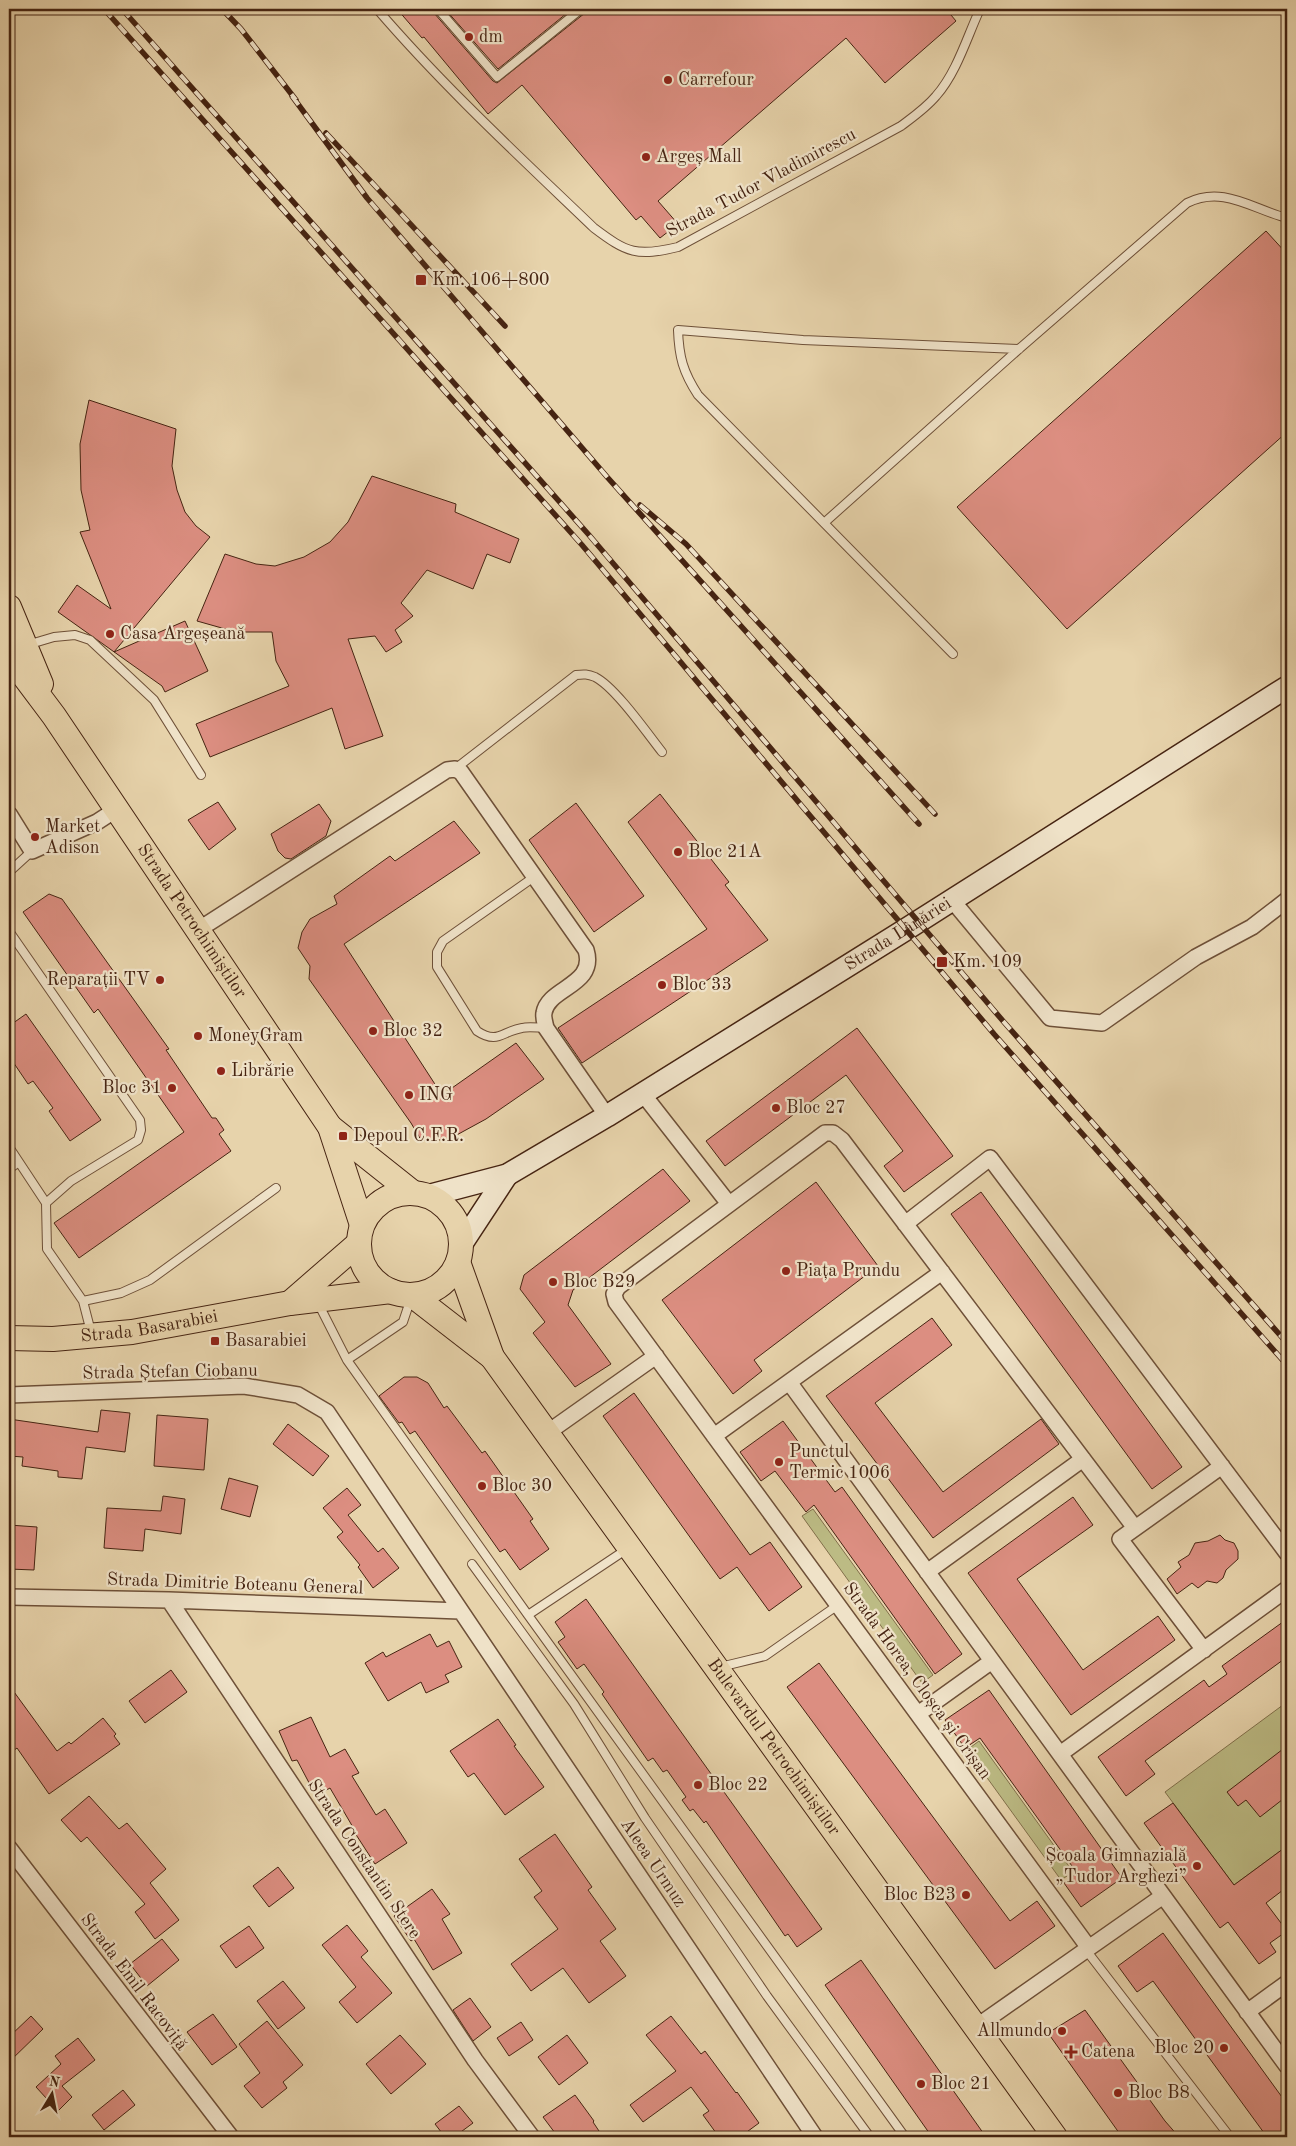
<svg xmlns="http://www.w3.org/2000/svg" width="1296" height="2146" font-family="'Old Standard TT',serif">
<style>
.green{fill:#bcbb84;stroke:#81704b}
.building{fill:#dc8e81;stroke:#462412}
.lines{fill:none;stroke-linecap:round;stroke-linejoin:round}
.lane-casing{stroke:#6e5038;stroke-width:10}
.street-casing{stroke:#6e5038;stroke-width:18}
.secondary-casing{stroke:#462412;stroke-width:24}
.primary-casing{stroke:#462412;stroke-width:26}
.lane{stroke:#efe2c8;stroke-width:8}
.street{stroke:#efe2c8;stroke-width:15}
.secondary{stroke:#efe2c8;stroke-width:21}
.primary{stroke:#e7d3ab;stroke-width:24}
.rail-casing{stroke:#462412;stroke-width:5.5}
.rail{stroke:#efe2c8;stroke-width:4;stroke-dasharray:11;stroke-linecap:butt}
.poi-dot{fill:#8f2418;stroke:#efe2c8;stroke-width:2}
.labels{text-anchor:middle;dominant-baseline:central;stroke-width:4.5;stroke-linejoin:round;paint-order:stroke}
.poi-label{font-size:18px;fill:#462412;stroke:#efe2c8;text-anchor:start}
.street-label{font-size:18px;fill:#462412;stroke:#efe2c8}
</style>
<rect width="100%" height="100%" fill="#e7d3ab"/>
<filter id="stains"><feTurbulence type="fractalNoise" baseFrequency=".004" numOctaves="4"/><feColorMatrix values="0 0 0 0 .2 0 0 0 0 .09 0 0 0 0 .02 0 0 0 .5 -.17"/></filter>
<radialGradient id="worn" r=".72"><stop offset=".6" stop-color="#630" stop-opacity="0"/><stop offset="1" stop-color="#630" stop-opacity=".3"/></radialGradient>
<path class="green" d="M813,1509L933,1675L922,1683L802,1516Z
M1287,1702V1846L1234,1885L1165,1792Z
M979,1741L1073,1872L1061,1880L967,1750Z"/>
<path class="building" d="M397,9H433L434,13L493,81L497,83L585,13L587,9H946L956,21L885,83L846,38L658,201L678,224L660,238L641,216L636,220L522,85L488,114L424,37L422,38Z
M445,9H572L498,69Z
M1266,231L1287,254V432L1067,629L957,507Z
M89,400L176,429L172,466L177,490L185,512L196,526L210,537L114,652L185,621L208,671L165,692L162,686L58,612L77,585L111,609L80,532L90,530L81,490L80,444Z
M372,476L456,504L455,512L519,539L510,563L487,554L473,589L427,570L401,603L413,616L395,630L402,642L386,652L375,636L348,639L383,736L345,749L332,708L210,757L196,724L289,686L276,661L272,632H236L197,621L225,554L256,564L275,566L304,557L330,542L348,522Z
M660,794L729,882L725,885L768,940L582,1063L558,1028L707,929L628,822Z
M218,802L236,829L209,850L188,820Z
M576,803L644,896L594,932L529,840Z
M319,804L331,821L326,836L291,859L285,858L278,851L271,834Z
M454,821L480,853L344,944L442,1095L516,1043L544,1079L486,1119L453,1137L440,1140H421L411,1123L309,979L310,966L298,948L302,932L310,919L337,904L334,896L390,856L395,861Z
M49,894L62,899L169,1049L166,1050L212,1118H216L224,1130L219,1134L231,1151L79,1258L54,1223L184,1132L98,1009L94,1013L23,912Z
M26,1014L101,1120L70,1141L49,1111L53,1108L33,1081L28,1084L9,1056V1026Z
M857,1028L953,1156L904,1192L884,1166L903,1151L846,1075L725,1166L706,1141Z
M663,1169L690,1201L573,1290L568,1305L611,1364L575,1387L533,1333L545,1322L520,1289L524,1275Z
M816,1182L878,1266L754,1360L762,1371L733,1394L662,1300Z
M981,1192L1182,1467L1152,1489L951,1214Z
M932,1318L952,1345L875,1403L943,1492L1041,1419L1059,1444L933,1538L826,1396Z
M404,1377H417L428,1383L444,1408L447,1406L482,1453L485,1451L533,1519L530,1521L549,1549L520,1570L505,1549L500,1552L415,1431L410,1434L402,1422L399,1423L379,1396Z
M634,1393L750,1555L770,1542L802,1587L769,1611L737,1567L720,1579L603,1416Z
M101,1410L130,1413L125,1452L86,1447L82,1479L58,1477V1471L22,1466L23,1457L9,1456V1419L98,1432Z
M157,1415L208,1419L204,1470L154,1466Z
M783,1421L835,1492L842,1487L962,1654L935,1674L814,1505L806,1512L775,1471L761,1481L740,1452Z
M288,1424L329,1456L313,1476L273,1444Z
M229,1478L258,1486L250,1517L221,1509Z
M347,1488L361,1505L348,1515L378,1552L383,1548L399,1568L373,1588L358,1567L360,1565L337,1537L343,1532L323,1508Z
M163,1496L185,1499L181,1534L145,1529L143,1551L104,1548L107,1508L161,1511Z
M1073,1497L1093,1525L1017,1579L1083,1670L1158,1616L1175,1640L1071,1715L968,1573Z
M9,1525L37,1527L34,1570L9,1569Z
M1220,1535L1225,1540L1234,1543L1238,1551V1559L1226,1570L1223,1578L1217,1583L1207,1581L1198,1588L1192,1583L1177,1594L1167,1579L1181,1567L1178,1562L1189,1555L1195,1543L1208,1541Z
M586,1599L822,1929L797,1947L788,1934L785,1936L706,1821L704,1823L693,1809L690,1811L682,1800L686,1797L667,1770L663,1772L653,1758L648,1761L602,1694L604,1692L584,1664L577,1669L558,1642L565,1637L555,1622Z
M1287,1619V1657L1145,1761L1155,1774L1126,1796L1098,1757L1204,1680L1209,1687L1227,1674L1222,1666Z
M430,1634L437,1647L449,1641L462,1667L445,1675L449,1682L426,1693L421,1682L388,1701L365,1663L383,1652L386,1657Z
M819,1663L1010,1921L1037,1901L1055,1926L995,1969L787,1687Z
M171,1670L187,1692L145,1723L129,1701Z
M9,1685L57,1751L69,1742L71,1744L103,1718L116,1734L114,1736L120,1744L49,1794L17,1748L9,1754Z
M989,1690L1122,1878L1081,1907L1064,1883L1077,1873L980,1738L965,1748L945,1720Z
M311,1717L330,1757L345,1749L359,1773L352,1776L376,1815L385,1809L407,1843L375,1864L353,1830L354,1829L330,1788L316,1796L297,1760L292,1761L279,1731Z
M498,1719L516,1745L514,1746L544,1787L505,1815L474,1773L468,1777L450,1751Z
M1287,1746V1796L1260,1817L1246,1800L1238,1806L1227,1792Z
M89,1796L119,1829L127,1823L166,1869L150,1883L179,1920L155,1939L135,1912L145,1904L87,1837L81,1842L61,1820Z
M1173,1803L1234,1885L1287,1846V1887L1266,1903L1287,1931L1270,1943L1276,1952L1259,1964L1228,1922L1220,1928L1144,1823Z
M555,1834L592,1887L588,1890L616,1929L600,1941L626,1976L589,2003L563,1968L531,1991L511,1964L558,1929L534,1897L542,1891L519,1859Z
M278,1867L294,1888L269,1907L253,1886Z
M432,1889L450,1914L442,1919L462,1953L433,1970L414,1939L411,1941L394,1916Z
M347,1925L368,1951L361,1957L392,1993L357,2023L339,2002L356,1987L322,1945Z
M249,1926L264,1948L236,1968L220,1946Z
M1163,1933L1287,2104V2137H1267L1153,1981L1137,1992L1118,1966Z
M162,1939L179,1960L147,1986L130,1964Z
M861,1960L986,2137H932L825,1985Z
M283,1981L305,2008L278,2029L257,2001Z
M470,1998L491,2027L473,2041L453,2010Z
M1085,2010L1165,2121L1179,2137H1122L1048,2033Z
M213,2014L237,2047L212,2065L187,2032Z
M31,2016L43,2029L9,2062V2037Z
M671,2016L701,2054L705,2051L736,2093L737,2092L759,2123L740,2137H719L703,2115L709,2111L691,2087L643,2122L630,2105L676,2071L646,2035Z
M267,2021L303,2065L283,2082L287,2088L262,2108L244,2086L260,2073L239,2044Z
M521,2022L533,2040L509,2056L497,2038Z
M400,2035L426,2064L391,2094L366,2064Z
M567,2035L588,2063L559,2085L538,2057Z
M78,2038L95,2060L62,2086L72,2097L58,2111L36,2087L61,2064L55,2056Z
M123,2090L135,2105L104,2130L92,2115Z
M575,2095L594,2121L593,2122L603,2137H558L543,2117Z
M459,2106L473,2123L454,2137H445L435,2124Z"/>
<g class="lines">
<defs>
<path id="lane" d="M377,9C444,87 520,157 594,228C627,253 637,257 678,247L901,126C913,117 926,108 936,96C957,72 967,37 980,9
M438,9L497,77L581,9
M824,523L1019,349L1187,203C1223,185 1252,209 1287,218
M27,645L54,637L75,635L90,640L154,700L201,775
M953,654L698,395C683,372 679,357 678,330L803,340L1019,349
M455,769L576,675C584,674 588,674 595,677C615,687 647,733 662,752
M9,872L32,851
M534,877L443,941L437,952V967L477,1031C498,1045 502,1031 522,1028C529,1026 539,1028 546,1028
M9,931L140,1120L141,1130L138,1140L71,1181L46,1203L47,1249L83,1301L91,1332
M9,1147L46,1203
M9,1169L19,1162
M83,1301L121,1293L150,1280L276,1188
M318,1303L347,1360L528,1615
M347,1360L403,1322L411,1298
M627,1549L528,1615L905,2137
M472,1564L574,1704L645,1818L767,1996L870,2137
M720,1667L765,1656L838,1605
M1086,1950L1230,2137"/>
<path id="street" d="M9,814L32,851L97,822L117,809
M952,900L1050,1018L1102,1023L1196,957L1252,927L1287,900
M198,930L447,770L455,769L461,772L586,950C597,986 548,987 544,1013C543,1017 545,1023 546,1028L607,1116
M643,1094L729,1204
M905,1224L990,1158L1287,1553
M789,1382L1287,2066
M9,1395L244,1386L298,1395L327,1412L815,2137
M547,1433L656,1356
M714,1436L942,1272
M927,1572L1083,1459
M9,1597L169,1600L460,1611
M169,1600L475,2060L532,2137
M1204,1650L1120,1539L1222,1466
M918,1714L992,1661
M1060,1754L1287,1589
M9,1848L231,2137
M1089,1948L616,1302L614,1294L618,1287L825,1133H833L842,1140L1135,1528
M1247,2012L1287,1983
M976,2027L1163,1896"/>
<g id="secondary">
<path id="s1" d="M427,1196L507,1175L607,1116L905,930L1287,687"/>
<path d="M461,1245L507,1175"/>
</g>
<g id="primary">
<path d="M9,607L41,684"/>
<path id="s2" d="M9,656L54,716L330,1127L362,1225"/>
<path d="M330,1127L413,1193"/>
<circle cx="410" cy="1244" r="51"/>
<path id="s3" d="M458,1262L492,1357L1055,2137"/>
<path d="M412,1295L492,1357"/>
<path d="M290,1303L359,1243"/>
<path id="s4" d="M9,1338L53,1339L132,1332L290,1303L391,1291"/>
</g>
</defs>
<use href="#lane" class="lane-casing"/>
<use href="#street" class="street-casing"/>
<use href="#secondary" class="secondary-casing"/>
<use href="#primary" class="primary-casing"/>
<use href="#lane" class="lane"/>
<use href="#street" class="street"/>
<use href="#secondary" class="secondary"/>
<use href="#primary" class="primary"/>
<defs>
<path id="rail" d="M104,9L582,545L994,1034L1287,1365
M122,9L589,535L1003,1021L1287,1343
M222,9L241,29L296,100
M292,96L367,198L608,478L919,824
M326,133L505,326
M640,505L686,544L935,814"/>
</defs>
<use href="#rail" class="rail-casing"/>
<use href="#rail" class="rail"/>
</g>
<g class="poi-dot">
<circle cx="469" cy="37" r="5"/>
<circle cx="668" cy="80" r="5"/>
<circle cx="646" cy="157" r="5"/>
<rect x="415" y="274" width="12" height="12" rx="2.5"/>
<circle cx="110" cy="634" r="5"/>
<circle cx="35" cy="837" r="5"/>
<circle cx="678" cy="852" r="5"/>
<rect x="936" y="956" width="12" height="12" rx="2.5"/>
<circle cx="160" cy="980" r="5"/>
<circle cx="662" cy="985" r="5"/>
<circle cx="373" cy="1031" r="5"/>
<circle cx="198" cy="1036" r="5"/>
<circle cx="221" cy="1071" r="5"/>
<circle cx="172" cy="1088" r="5"/>
<circle cx="409" cy="1095" r="5"/>
<circle cx="776" cy="1108" r="5"/>
<rect x="338" y="1131" width="10" height="10" rx="2.5"/>
<circle cx="786" cy="1271" r="5"/>
<circle cx="553" cy="1282" r="5"/>
<rect x="210" y="1336" width="10" height="10" rx="2.5"/>
<circle cx="779" cy="1462" r="5"/>
<circle cx="482" cy="1486" r="5"/>
<circle cx="698" cy="1785" r="5"/>
<circle cx="1197" cy="1866" r="5"/>
<circle cx="966" cy="1895" r="5"/>
<circle cx="1062" cy="2031" r="5"/>
<circle cx="1224" cy="2048" r="5"/>
<path d="M1068.5 2044.5h5v5h5v5h-5v5h-5v-5h-5v-5h5z"/>
<circle cx="921" cy="2084" r="5"/>
<circle cx="1118" cy="2093" r="5"/>
</g>
<g class="labels">
<g class="poi-label">
<text x="479" y="37">dm</text>
<text x="678" y="80">Carrefour</text>
<text x="656" y="157">Argeș Mall</text>
<text x="432" y="280">Km. 106+800</text>
<text x="120" y="634">Casa Argeșeană</text>
<text x="45" y="827">Market<tspan x="45" dy="21">Adison</tspan></text>
<text x="688" y="852">Bloc 21A</text>
<text x="953" y="962">Km. 109</text>
<text x="150" y="980" text-anchor="end">Reparații TV</text>
<text x="672" y="985">Bloc 33</text>
<text x="383" y="1031">Bloc 32</text>
<text x="208" y="1036">MoneyGram</text>
<text x="231" y="1071">Librărie</text>
<text x="162" y="1088" text-anchor="end">Bloc 31</text>
<text x="419" y="1095">ING</text>
<text x="786" y="1108">Bloc 27</text>
<text x="353" y="1136">Depoul C.F.R.</text>
<text x="796" y="1271">Piața Prundu</text>
<text x="563" y="1282">Bloc B29</text>
<text x="225" y="1341">Basarabiei</text>
<text x="789" y="1452">Punctul<tspan x="789" dy="21">Termic 1006</tspan></text>
<text x="492" y="1486">Bloc 30</text>
<text x="708" y="1785">Bloc 22</text>
<text x="1187" y="1856" text-anchor="end">Școala Gimnazială<tspan x="1187" dy="21">„Tudor Arghezi”</tspan></text>
<text x="956" y="1895" text-anchor="end">Bloc B23</text>
<text x="1052" y="2031" text-anchor="end">Allmundo</text>
<text x="1214" y="2048" text-anchor="end">Bloc 20</text>
<text x="1081" y="2052">Catena</text>
<text x="931" y="2084">Bloc 21</text>
<text x="1128" y="2093">Bloc B8</text>
</g>
<g class="street-label">
<text transform="translate(761 183) rotate(-28)">Strada Tudor Vladimirescu</text>
<text stroke="none"><textPath href="#s2" startOffset="322">Strada Petrochimiștilor</textPath></text>
<text stroke="none"><textPath href="#s1" startOffset="542">Strada Lânăriei</textPath></text>
<text stroke="none"><textPath href="#s4" startOffset="141">Strada Basarabiei</textPath></text>
<text transform="translate(170 1372) rotate(-1)">Strada Ștefan Ciobanu</text>
<text transform="translate(235 1584) rotate(2)">Strada Dimitrie Boteanu General</text>
<text transform="translate(917 1681) rotate(54)">Strada Horea, Cloșca și Crișan</text>
<text stroke="none"><textPath href="#s3" startOffset="582">Bulevardul Petrochimiștilor</textPath></text>
<text transform="translate(364 1859) rotate(56)">Strada Constantin Stere</text>
<text transform="translate(653 1863) rotate(56)">Aleea Urmuz</text>
<text transform="translate(134 1982) rotate(53)">Strada Emil Racoviță</text>
</g>
</g>
<rect width="1296" height="2146" fill="none" stroke="#e7d3ab" stroke-width="30"/>
<rect x="10" y="10" width="1276" height="2126" fill="none" stroke="#462412" stroke-width="2.5"/>
<rect x="15" y="15" width="1266" height="2116" fill="none" stroke="#462412"/>
<g transform="translate(52 2094) rotate(10)" stroke="#efe2c8" stroke-width="4" paint-order="stroke">
<path d="M0-4L9 19L0 12L-9 19Z" fill="#462412"/>
<text y="-8" font-size="14" font-weight="bold" text-anchor="middle" fill="#462412">N</text>
</g>
<rect width="100%" height="100%" filter="url(#stains)"/>
<rect width="100%" height="100%" fill="url(#worn)"/>
</svg>
